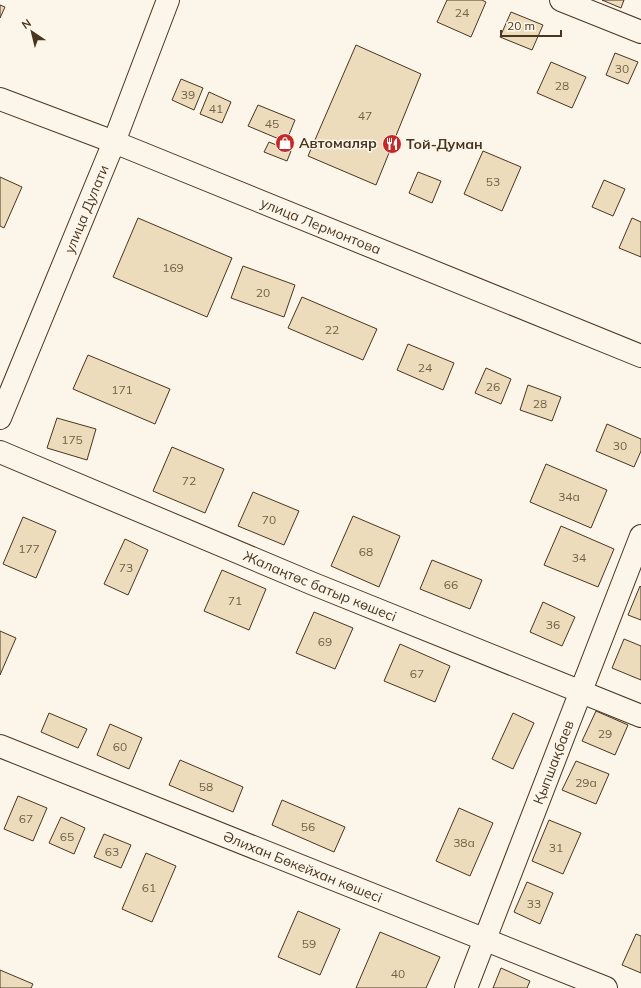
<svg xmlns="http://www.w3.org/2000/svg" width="641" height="988" font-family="Mulish,sans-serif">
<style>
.building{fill:#ecdcbc;stroke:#4a3520}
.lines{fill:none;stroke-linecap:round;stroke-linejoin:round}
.minor-casing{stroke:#4a3520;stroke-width:24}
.major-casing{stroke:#4a3520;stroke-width:24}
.minor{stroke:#fbf6e9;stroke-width:22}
.major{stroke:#fbf6e9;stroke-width:22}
.labels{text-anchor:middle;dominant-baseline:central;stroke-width:3;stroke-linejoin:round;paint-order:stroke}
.number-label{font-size:12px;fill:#725f47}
.poi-label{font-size:14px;font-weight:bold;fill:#4a3520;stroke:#fbf6e9;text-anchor:start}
.street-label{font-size:14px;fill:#4a3520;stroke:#fbf6e9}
</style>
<rect width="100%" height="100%" fill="#fbf6e9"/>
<path class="building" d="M447,0H482L486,2L471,37L437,22Z
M602,0H624L621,8Z
M0,5L5,7L0,18Z
M511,12L543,25L532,50L500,37Z
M356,45L421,74L376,185L308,156Z
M615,53L638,62L628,84L606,75Z
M551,62L586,77L572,108L537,93Z
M181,79L203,88L194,110L172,100Z
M209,92L231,102L222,123L200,114Z
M258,105L295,120L286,142L248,126Z
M269,142L291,151L287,161L264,152Z
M483,151L521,167L502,211L464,194Z
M418,172L441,181L432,203L409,193Z
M0,177L22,187L4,228L0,226Z
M604,180L625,189L613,216L592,207Z
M138,218L232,258L207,317L113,277Z
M632,218L641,222V257L619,248Z
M243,266L295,285L284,317L231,298Z
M302,297L377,329L363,360L288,328Z
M408,344L454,363L443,390L397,370Z
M88,355L170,389L155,424L73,389Z
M486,368L511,379L501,404L475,393Z
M528,385L561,397L552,421L520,410Z
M57,418L96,429L87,460L47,448Z
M607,424L641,439V451L634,467L596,451Z
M172,447L224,469L205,513L153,491Z
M546,464L607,490L591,528L530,502Z
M253,492L299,511L284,545L238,526Z
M353,516L400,536L379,587L331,566Z
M23,517L56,531L36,578L3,564Z
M561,526L614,549L598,587L544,565Z
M125,539L148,550L128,595L104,584Z
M432,560L482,580L470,609L420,589Z
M222,570L266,589L249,630L204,611Z
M640,586L641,587V620L628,615Z
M543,602L575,617L562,646L530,632Z
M314,612L353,628L335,669L296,653Z
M0,631L16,638L0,675Z
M624,639L641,646V680L612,668Z
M400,644L450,666L435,702L384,681Z
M596,711L628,725L615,755L582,741Z
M49,713L87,729L78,748L41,732Z
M513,713L534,723L513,769L492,759Z
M110,724L142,738L129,769L97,755Z
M180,760L243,787L233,812L169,785Z
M576,761L609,774L596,804L562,790Z
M18,796L47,808L33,841L4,829Z
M282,800L345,827L334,852L272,825Z
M459,808L493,823L470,876L436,861Z
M61,817L85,828L74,854L49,843Z
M549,820L581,833L563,874L532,861Z
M104,834L131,845L121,868L94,857Z
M146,853L176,866L152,922L122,909Z
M527,882L553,893L540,924L514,912Z
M298,911L340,929L320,975L278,957Z
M380,932L440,957L426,988H356Z
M636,934L641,936V973L622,965Z
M501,968L530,981L527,988H493Z
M0,970L33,984L31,988H0Z"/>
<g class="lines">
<defs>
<g id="minor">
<path d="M561,0L641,32"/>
<path id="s1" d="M0,418L114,142L168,0"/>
<path id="s2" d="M0,452L311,583L641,716"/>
<path id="s3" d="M0,746L606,988"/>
<path id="s4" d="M466,988L641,536"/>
</g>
<g id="major">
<path id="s5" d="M0,99L114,142L641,356"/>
</g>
</defs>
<use href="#minor" class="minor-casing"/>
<use href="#major" class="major-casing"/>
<use href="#minor" class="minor"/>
<use href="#major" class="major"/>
</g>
<defs>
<symbol id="shop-disc" viewBox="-11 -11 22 22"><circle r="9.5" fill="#c62828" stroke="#fbf6e9"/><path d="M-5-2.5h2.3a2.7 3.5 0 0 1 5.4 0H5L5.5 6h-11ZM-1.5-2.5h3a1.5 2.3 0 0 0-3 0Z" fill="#fff"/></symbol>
<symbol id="restaurant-disc" viewBox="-11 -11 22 22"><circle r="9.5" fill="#c62828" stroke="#fbf6e9"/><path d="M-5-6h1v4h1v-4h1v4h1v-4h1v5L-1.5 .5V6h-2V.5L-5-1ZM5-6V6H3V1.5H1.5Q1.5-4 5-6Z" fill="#fff"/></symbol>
</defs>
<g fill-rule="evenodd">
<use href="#shop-disc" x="274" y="132" width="22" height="22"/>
<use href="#restaurant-disc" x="381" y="133" width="22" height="22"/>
</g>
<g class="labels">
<g class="number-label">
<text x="462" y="12">24</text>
<text x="622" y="68">30</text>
<text x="562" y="85">28</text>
<text x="188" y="94">39</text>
<text x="216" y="108">41</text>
<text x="365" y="115">47</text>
<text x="272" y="123">45</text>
<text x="493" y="181">53</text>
<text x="173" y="267">169</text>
<text x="263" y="292">20</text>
<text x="332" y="329">22</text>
<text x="425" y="367">24</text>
<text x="493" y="386">26</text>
<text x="122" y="389">171</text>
<text x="540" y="403">28</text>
<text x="72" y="439">175</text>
<text x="620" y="445">30</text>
<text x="189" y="480">72</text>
<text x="569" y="496">34а</text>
<text x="269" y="519">70</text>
<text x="29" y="548">177</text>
<text x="366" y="551">68</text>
<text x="579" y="557">34</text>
<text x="126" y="567">73</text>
<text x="451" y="584">66</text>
<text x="235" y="600">71</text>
<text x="553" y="624">36</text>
<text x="325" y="641">69</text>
<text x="417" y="673">67</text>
<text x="605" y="733">29</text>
<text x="120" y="746">60</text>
<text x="586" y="782">29а</text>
<text x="206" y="786">58</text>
<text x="26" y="818">67</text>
<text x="308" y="826">56</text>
<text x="67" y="836">65</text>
<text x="464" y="842">38а</text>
<text x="556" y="847">31</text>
<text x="112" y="851">63</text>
<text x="149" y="887">61</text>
<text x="534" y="903">33</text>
<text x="309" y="943">59</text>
<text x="398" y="973">40</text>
</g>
<g class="poi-label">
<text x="299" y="143">Автомаляр</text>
<text x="406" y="144">Той-Думан</text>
</g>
<g class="street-label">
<text stroke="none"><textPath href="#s1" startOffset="226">улица Дулати</textPath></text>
<text stroke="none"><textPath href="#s5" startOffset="345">улица Лермонтова</textPath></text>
<text stroke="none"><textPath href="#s2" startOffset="347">Жалаңтөс батыр көшесі</textPath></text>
<text stroke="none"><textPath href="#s4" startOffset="242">Қыпшақбаев</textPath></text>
<text stroke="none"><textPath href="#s3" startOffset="326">Әлихан Бөкейхан көшесі</textPath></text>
</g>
</g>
<g transform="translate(32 32) rotate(325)" stroke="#fbf6e9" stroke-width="3" paint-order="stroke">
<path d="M0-3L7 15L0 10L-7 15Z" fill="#4a3520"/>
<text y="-6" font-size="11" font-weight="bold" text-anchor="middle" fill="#4a3520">N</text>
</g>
<path d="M501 30v6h60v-6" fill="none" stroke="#4a3520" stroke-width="2"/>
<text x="507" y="30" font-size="12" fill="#4a3520" stroke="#fbf6e9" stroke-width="3" paint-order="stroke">20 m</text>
</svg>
